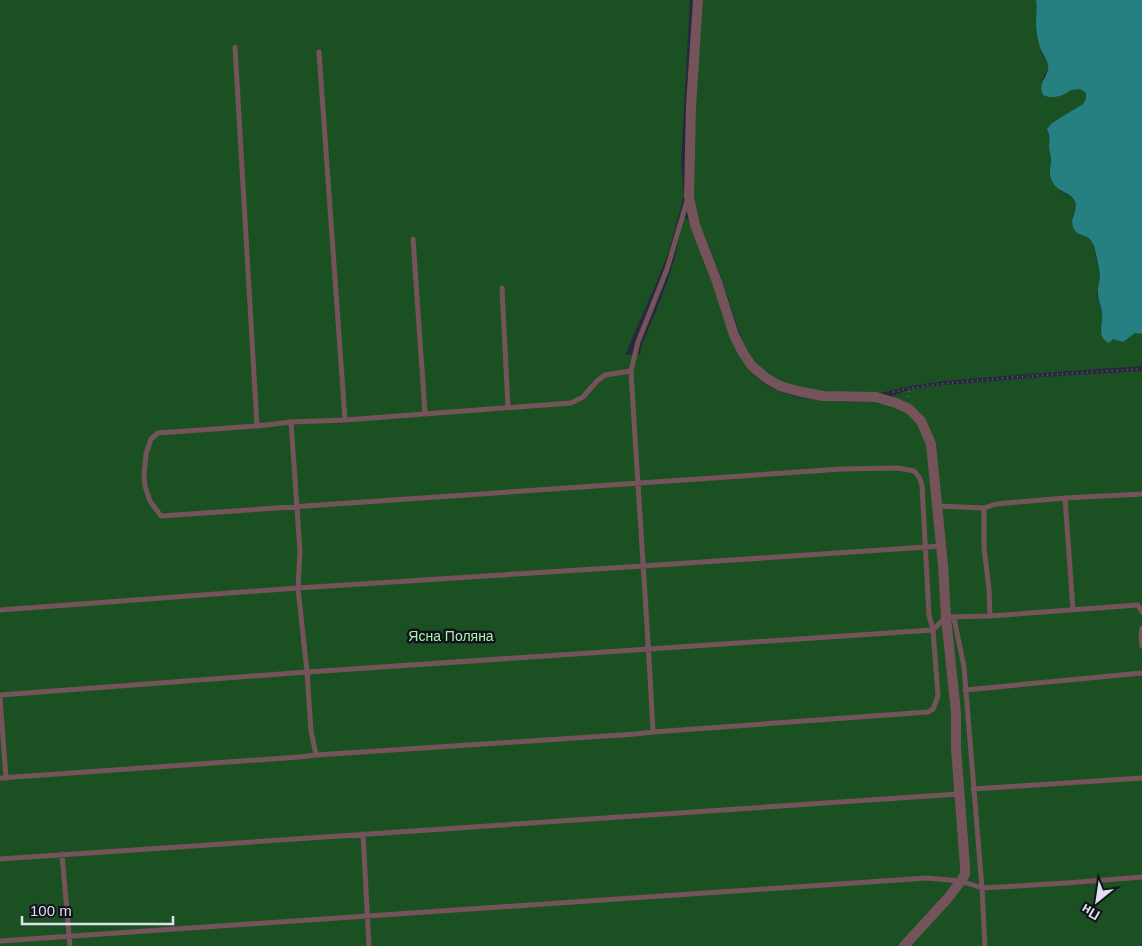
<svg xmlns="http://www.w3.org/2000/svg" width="1142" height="946" font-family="Arial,sans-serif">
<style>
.green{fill:#1b5122}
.water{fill:#268082}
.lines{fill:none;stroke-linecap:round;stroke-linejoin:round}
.path{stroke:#636276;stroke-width:2;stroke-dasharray:1 4;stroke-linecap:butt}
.lane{stroke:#75535a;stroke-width:5}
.street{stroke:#75535a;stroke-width:10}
.labels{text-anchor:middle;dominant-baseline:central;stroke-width:5;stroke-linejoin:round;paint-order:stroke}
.park-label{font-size:14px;fill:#a5f8aa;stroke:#12111c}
</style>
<rect width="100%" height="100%" fill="#29273e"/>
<path class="green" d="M0,0H690L681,162L684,195L669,251L655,286L625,355L640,354L642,344C653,319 664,293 672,267C677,254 679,229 685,218H687L748,369L763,383L779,391L796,397L824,401L850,402H878L911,389L944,385L1042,377L1142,371V946H0Z
M703,0H1036V26L1040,45L1042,54L1048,64V69L1042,80L1063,95L1071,90L1080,89L1086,93V99L1083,104L1053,123L1047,129L1050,139L1049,148L1051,159L1050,168L1061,192C1073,195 1080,205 1072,216L1080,235H1085L1093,242L1100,277L1097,295L1102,313V322L1100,331L1109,343L1113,339L1123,342L1135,333L1142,334V366L1041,373L944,381L910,386L875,394L825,391L798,388L783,383L768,376L755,364L747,352L740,334L722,280L698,219L692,197L691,162Z"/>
<path class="water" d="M1036,0H1142V334L1135,333L1123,342L1113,339L1109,343C1095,335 1104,324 1102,312C1101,306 1098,300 1098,294C1097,288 1100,281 1100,275C1099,269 1095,245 1092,242C1091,240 1089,238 1087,237C1082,234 1077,235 1074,229C1068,218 1080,210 1074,200C1069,191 1058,193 1052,181C1048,174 1051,167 1051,159C1051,155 1049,151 1049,148C1049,138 1051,139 1047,129L1052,123L1083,104L1086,99V93L1080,89L1071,90L1063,95L1055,97H1049L1043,95C1038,82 1046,80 1048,69C1050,63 1042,54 1040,47C1038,40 1036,31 1036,24C1036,16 1037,8 1036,0Z"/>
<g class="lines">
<path class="path" d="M893,392C923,384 954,383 985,380C1037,375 1089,372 1142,369
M908,397L910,387"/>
<path class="lane" d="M235,47L257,426
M319,52L345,420
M413,239L425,413
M502,288L508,407
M631,371L638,342L667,269L687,201
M291,422L300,551L298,588L307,672L311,731L316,755
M1065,498L1073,610
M938,506L984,508L996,504L1065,498L1142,494
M984,508V548L989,589L990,616
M0,610L298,588L643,566L941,546
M954,618L964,667L982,888L985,946
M1142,628L1141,636L1142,646
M965,690L1142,673
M0,695L307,672L933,630L946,617L990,616L1138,605L1142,612
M0,698L6,778
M0,778L299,757L316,755L636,734L653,732L928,712L933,709L938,696L933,630L929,615L922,485L919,477L914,471L898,468L842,469L161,516L150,501L145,486L144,476L146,454L151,439L158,433L257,426L291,422L345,420L571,403L583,397L597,381L605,375L631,371C638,492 647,612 653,732
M973,789L1142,778
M363,834L369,946
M62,854L70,946
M0,859L959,794
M0,941L927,878L961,881L982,888L1067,883L1142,877"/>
<path class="street" d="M698,0L691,106L689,197L695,225L717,282L734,335L743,353L752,366L766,378L780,386L797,391L823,396L876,397L896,403L909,409L921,421L931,444L943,565L946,617L956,713V748L965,867V874L961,881L948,898L904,946"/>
</g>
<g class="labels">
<g class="park-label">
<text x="451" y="636">Ясна Поляна</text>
</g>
</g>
<g transform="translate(1097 901) rotate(210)" stroke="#12111c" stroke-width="4" paint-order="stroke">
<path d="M0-4L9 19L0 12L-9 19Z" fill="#dfdfee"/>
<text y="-8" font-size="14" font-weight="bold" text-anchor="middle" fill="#dfdfee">Пн</text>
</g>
<path d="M22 916v8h151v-8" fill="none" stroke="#dfdfee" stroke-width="2.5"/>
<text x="30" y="916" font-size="15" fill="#dfdfee" stroke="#12111c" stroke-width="4" paint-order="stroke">100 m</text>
</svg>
